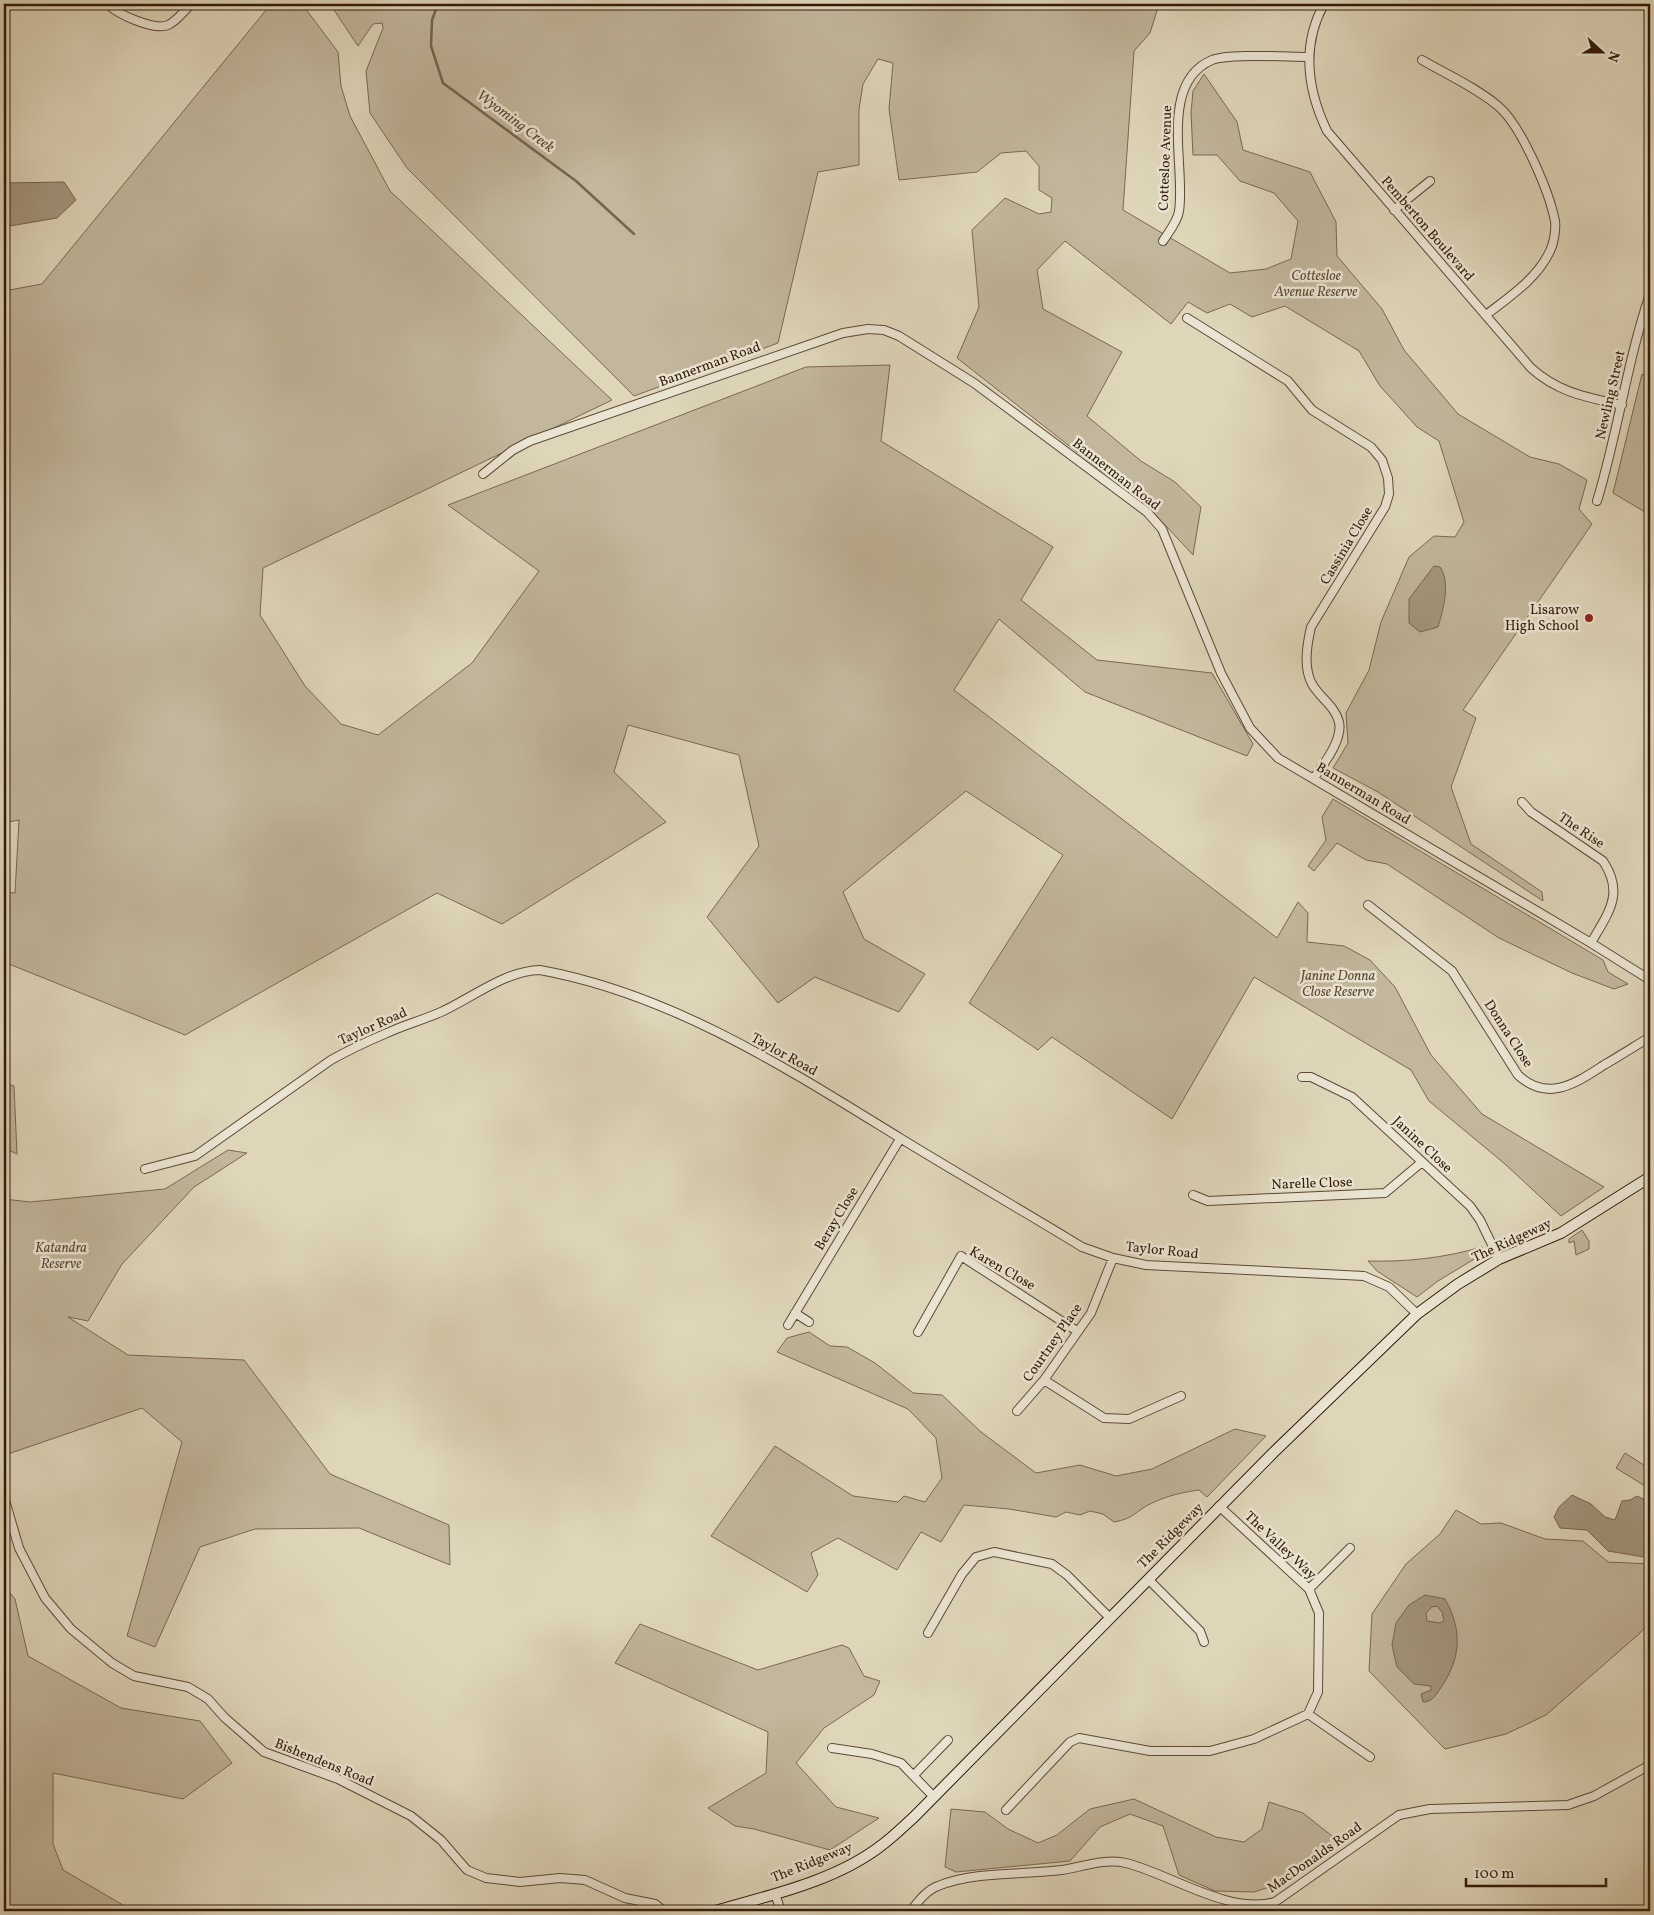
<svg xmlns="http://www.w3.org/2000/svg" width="1654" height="1915" font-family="Vollkorn,serif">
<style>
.green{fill:#c2b69c;stroke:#7a6852}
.water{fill:#a4967e;stroke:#76644f;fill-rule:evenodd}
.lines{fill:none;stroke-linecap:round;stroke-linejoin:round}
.stream{stroke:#76644f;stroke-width:2.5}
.street-casing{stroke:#5d4935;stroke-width:10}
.secondary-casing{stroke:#321a09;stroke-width:12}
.street{stroke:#eae4d2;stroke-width:8}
.secondary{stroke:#eae4d2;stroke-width:10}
.poi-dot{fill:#8f2418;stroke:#eae4d2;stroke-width:2}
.labels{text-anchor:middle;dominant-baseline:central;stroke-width:5;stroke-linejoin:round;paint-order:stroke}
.street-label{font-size:14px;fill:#321a09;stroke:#eae4d2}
.park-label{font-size:14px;font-style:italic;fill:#5d4935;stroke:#eae4d2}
.poi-label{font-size:14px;fill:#321a09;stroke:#eae4d2;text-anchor:end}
.water-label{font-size:15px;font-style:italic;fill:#5a4532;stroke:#eae4d2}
</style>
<rect width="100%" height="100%" fill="#dfd6ba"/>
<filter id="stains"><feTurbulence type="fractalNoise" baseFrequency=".004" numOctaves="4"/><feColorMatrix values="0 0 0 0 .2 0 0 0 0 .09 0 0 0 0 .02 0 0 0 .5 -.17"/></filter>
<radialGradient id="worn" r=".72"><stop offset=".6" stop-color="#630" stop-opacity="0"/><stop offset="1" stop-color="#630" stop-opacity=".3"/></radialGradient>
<path class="green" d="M271,4H302L338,52L341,86L350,116L390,191L612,400L263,568L260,615L305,686L341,724L378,735L472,663L539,571L448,505L806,367L890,365L881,441L1053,547L1021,600L1097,660L1212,673L1253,744L1247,756L1085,692L999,619L954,690L1277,938L1298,902L1308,913L1307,942L1344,946L1370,960L1395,987L1431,1055L1482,1114L1604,1187L1561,1216L1505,1164L1429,1101L1411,1070L1254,977L1172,1119L1052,1037L1038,1050L969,1003L1063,855L966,791L843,892L864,939L925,974L899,1012L815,977L778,1003L707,917L759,846L739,755L628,725L614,772L666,822L502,924L437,893L185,1035L4,962V892L15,893L19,820L4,823V291L42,284Z
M330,4H1159L1150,33L1134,51L1123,210L1230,273L1266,269L1291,259L1298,221L1274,193L1240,181L1217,155H1193L1191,113L1193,91L1204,74L1237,122L1243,150L1310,172L1336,222L1337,256L1382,309L1404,350L1458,414L1530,457L1559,464L1587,480L1579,509L1592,524L1463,710L1476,718L1451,787L1471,844L1542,892L1543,901L1378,792L1333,768L1348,743L1346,713L1369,670L1381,622L1409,557L1434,536L1455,537L1464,522L1439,441L1417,427L1380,386L1359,351L1285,306L1252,317L1230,304L1207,313L1188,302L1171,324L1065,241L1037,270L1043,309L1122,352L1087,416L1141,461L1175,482L1201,507L1193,555L1151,510L957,358L979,307L972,230L1005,198L1039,214L1051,212L1052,198L1039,190V166L1026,151L1001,153L977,172L899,180L889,109L893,63L878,59L863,84L859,109V165L818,172L778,343L634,396L407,168L370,113L366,71L383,28L382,23L373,24L358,46Z
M1642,374L1650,378V515L1613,493Z
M1333,799L1603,960L1608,972L1628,984L1614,989L1572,973L1499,938L1387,864L1366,860L1337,843L1314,871L1308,866L1326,840L1322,817Z
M4,1083L14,1086L17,1154L4,1148Z
M228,1150L247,1153L194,1187L122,1264L88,1321L68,1317L128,1355L244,1360L330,1474L449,1525L450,1565L359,1528L255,1529L200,1547L155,1647L127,1636L182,1442L142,1408L5,1455L4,1199L30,1202L165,1189Z
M1582,1230L1589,1241V1249L1576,1255L1574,1241L1569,1243V1239Z
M1482,1247L1481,1255L1438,1281L1417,1297L1377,1271L1368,1261C1407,1262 1444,1258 1482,1247Z
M809,1332L830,1346L847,1347L875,1363L913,1393L942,1395L981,1432L1036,1473L1080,1465L1116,1476L1152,1469L1235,1429L1266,1436L1207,1497L1199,1490C1183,1492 1167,1496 1152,1503C1135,1511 1136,1518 1114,1522L1103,1514L1090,1511L1080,1515L1066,1512L1056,1517L1009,1509L964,1505L941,1542L921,1532L897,1570L838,1538L811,1553L818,1575L807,1592L711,1536L775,1446L853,1496L898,1502L904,1496L925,1502L942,1478L936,1438L908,1409L777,1352L787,1338Z
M1625,1453L1650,1469V1489L1616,1468Z
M1456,1510L1481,1524L1501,1523L1545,1539L1583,1541L1608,1562L1650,1564V1622L1639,1634L1546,1715L1506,1734L1445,1749L1369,1671L1372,1614L1406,1564L1440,1534Z
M4,1586L15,1599L28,1656L121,1708L200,1721L232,1763L183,1799L53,1773V1844L63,1870L128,1908L145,1911H4Z
M640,1624L758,1670L842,1645L849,1648L864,1676L880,1681L874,1695L824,1728L796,1763L836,1807L879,1818L830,1850L754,1829L735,1826L708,1808L766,1773L768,1732L615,1663Z
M1134,1799L1216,1837L1244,1842L1262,1829L1269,1802L1303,1813L1337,1840L1333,1850L1287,1881L1254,1892L1215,1891L1179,1875L1163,1826L1130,1814L1100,1827L1070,1861L956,1872L945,1867L951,1809L985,1812L1008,1829L1038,1843L1057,1835L1090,1809Z"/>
<path class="water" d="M64,182L76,200L57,218L4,227V183Z
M1434,566L1440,567C1451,583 1443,610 1438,627L1420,632L1409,623V599Z
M1572,1495L1591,1504L1605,1517L1615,1520L1622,1501L1630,1500L1637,1496L1650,1502V1558L1608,1551L1587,1530L1560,1528L1554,1517L1559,1507Z
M1425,1595L1445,1599C1463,1631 1461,1659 1440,1689C1435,1696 1432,1702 1423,1702L1421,1694L1431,1690V1686L1414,1684L1397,1667L1392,1645L1396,1623L1409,1605ZM1437,1606L1442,1612L1444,1621L1440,1623L1427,1621L1426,1613L1432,1607Z"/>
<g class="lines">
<path class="stream" d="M438,4L432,20L431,46L443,83L576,181L634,234"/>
<defs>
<path id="street" d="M108,4C116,14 155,31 168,25C177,21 184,11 191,4
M1324,4C1301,46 1307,89 1327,131L1531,368C1559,393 1586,397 1622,405
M1422,60C1446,74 1477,88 1498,106C1521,125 1549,191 1555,221C1556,230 1554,243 1550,251C1537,279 1509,297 1486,315
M1394,210L1430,181
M1163,241C1168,233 1178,221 1179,211C1186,167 1158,83 1212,60C1229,53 1287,57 1308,57
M1187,318L1288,381L1312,410L1371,447L1382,460L1388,478L1389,494L1385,507L1311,627C1307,645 1303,667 1312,684C1320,698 1335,706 1339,722C1343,740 1323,765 1314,778
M483,474L513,450L530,441L843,333L868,329L884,330L899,336L974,383L1147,512L1162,529L1221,673L1250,728L1278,758L1591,943L1650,980
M1597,501C1618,433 1627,361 1650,294
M1522,802L1531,812L1603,861C1625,894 1608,913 1591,943
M1368,905L1452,971L1518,1075C1548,1103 1576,1083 1604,1065C1620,1056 1635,1046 1650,1037
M1302,1077H1311L1352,1097L1470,1206L1480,1220L1499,1259
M145,1169L195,1156L331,1060C349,1050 368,1041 387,1033C404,1025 423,1020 441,1012C472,998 504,971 540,970C672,994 788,1069 900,1138C960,1175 1022,1210 1082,1247L1113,1258L1146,1265L1364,1276L1389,1287L1417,1314
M1193,1195L1208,1201L1385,1193L1422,1162
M795,1313L809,1322
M788,1325L900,1139
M918,1332L961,1256L1077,1331
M1044,1380L1104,1418L1129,1419L1181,1396
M1017,1411L1044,1380L1091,1313L1113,1258
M4,1497L19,1548L45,1598L71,1629L112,1663L134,1676L188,1687L208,1699L224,1717L264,1752L338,1779L411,1816L441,1840L467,1870L486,1878L520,1882L560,1878L585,1880L625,1898L655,1904L664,1911
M1148,1579L1200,1631L1204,1642
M1309,1589L1350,1548
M928,1633L962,1574L976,1557L994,1552L1052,1564L1067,1575L1110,1618
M1308,1714L1370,1757
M832,1748L872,1754L901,1763L934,1797
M915,1774L948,1740
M1006,1810L1070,1742L1079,1738L1150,1751H1210L1254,1739L1308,1714L1318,1692L1319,1613L1309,1589L1219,1506
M775,1894L781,1911
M911,1911C918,1901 927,1890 938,1886C974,1871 1023,1875 1062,1870C1082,1867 1105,1858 1126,1863C1170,1874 1229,1915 1275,1902L1399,1815L1430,1809L1568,1805L1594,1796L1650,1765"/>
<path id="secondary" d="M715,1911C771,1895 836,1881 882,1845C893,1837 903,1827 914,1817L1273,1453L1417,1314L1458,1284L1499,1259L1561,1233L1650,1177"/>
</defs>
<use href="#street" class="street-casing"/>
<use href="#secondary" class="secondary-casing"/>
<use href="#street" class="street"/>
<use href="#secondary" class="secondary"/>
</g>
<circle class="poi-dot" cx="1589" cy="618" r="5"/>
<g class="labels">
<g class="street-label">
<text transform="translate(1166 158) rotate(-88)">Cottesloe Avenue</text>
<text transform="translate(1427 229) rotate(49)">Pemberton Boulevard</text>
<text transform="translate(710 365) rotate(-20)">Bannerman Road</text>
<text transform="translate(1611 395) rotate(-77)">Newling Street</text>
<text transform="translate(1116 475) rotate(38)">Bannerman Road</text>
<text transform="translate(1347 546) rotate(-59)">Cassinia Close</text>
<text transform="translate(1363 794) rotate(31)">Bannerman Road</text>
<text transform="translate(1581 831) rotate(34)">The Rise</text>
<text transform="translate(373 1027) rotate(-24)">Taylor Road</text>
<text transform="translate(1508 1034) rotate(57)">Donna Close</text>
<text transform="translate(784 1055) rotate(29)">Taylor Road</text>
<text transform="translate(1422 1145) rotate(43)">Janine Close</text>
<text transform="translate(1312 1184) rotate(-2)">Narelle Close</text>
<text transform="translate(837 1219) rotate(-59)">Beray Close</text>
<text transform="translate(1512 1241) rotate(-25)">The Ridgeway</text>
<text transform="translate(1162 1251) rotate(6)">Taylor Road</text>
<text transform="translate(1002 1269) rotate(30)">Karen Close</text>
<text transform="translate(1053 1343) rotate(-55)">Courtney Place</text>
<text transform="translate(1171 1536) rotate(-45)">The Ridgeway</text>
<text transform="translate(1280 1546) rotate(43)">The Valley Way</text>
<text transform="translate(324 1763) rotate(22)">Bishendens Road</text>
<text transform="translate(1315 1858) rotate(-35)">MacDonalds Road</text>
<text transform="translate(812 1863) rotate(-22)">The Ridgeway</text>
</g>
<g class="park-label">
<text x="1316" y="276">Cottesloe<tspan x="1316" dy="16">Avenue Reserve</tspan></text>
<text x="1338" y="976">Janine Donna<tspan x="1338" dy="16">Close Reserve</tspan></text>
<text x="61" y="1248">Katandra<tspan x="61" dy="16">Reserve</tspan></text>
</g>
<g class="poi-label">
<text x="1579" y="610">Lisarow<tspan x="1579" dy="16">High School</tspan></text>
</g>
<g class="water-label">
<text transform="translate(515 122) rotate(37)">Wyoming Creek</text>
</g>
</g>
<rect width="1654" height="1915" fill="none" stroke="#dfd6ba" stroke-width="20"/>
<rect x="5" y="5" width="1644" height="1905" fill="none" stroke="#321a09" stroke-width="2.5"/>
<rect x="10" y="10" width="1634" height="1895" fill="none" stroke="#321a09"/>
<g transform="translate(1602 52) rotate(111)" stroke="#eae4d2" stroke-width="4" paint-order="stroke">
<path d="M0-4L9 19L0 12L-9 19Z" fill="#321a09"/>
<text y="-8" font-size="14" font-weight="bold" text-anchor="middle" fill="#321a09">N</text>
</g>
<path d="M1466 1878v8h140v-8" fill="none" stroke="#321a09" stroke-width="2.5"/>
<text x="1474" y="1878" font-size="15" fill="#321a09" stroke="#eae4d2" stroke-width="4" paint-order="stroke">100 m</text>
<rect width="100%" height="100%" filter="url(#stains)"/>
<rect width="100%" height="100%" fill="url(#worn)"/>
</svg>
